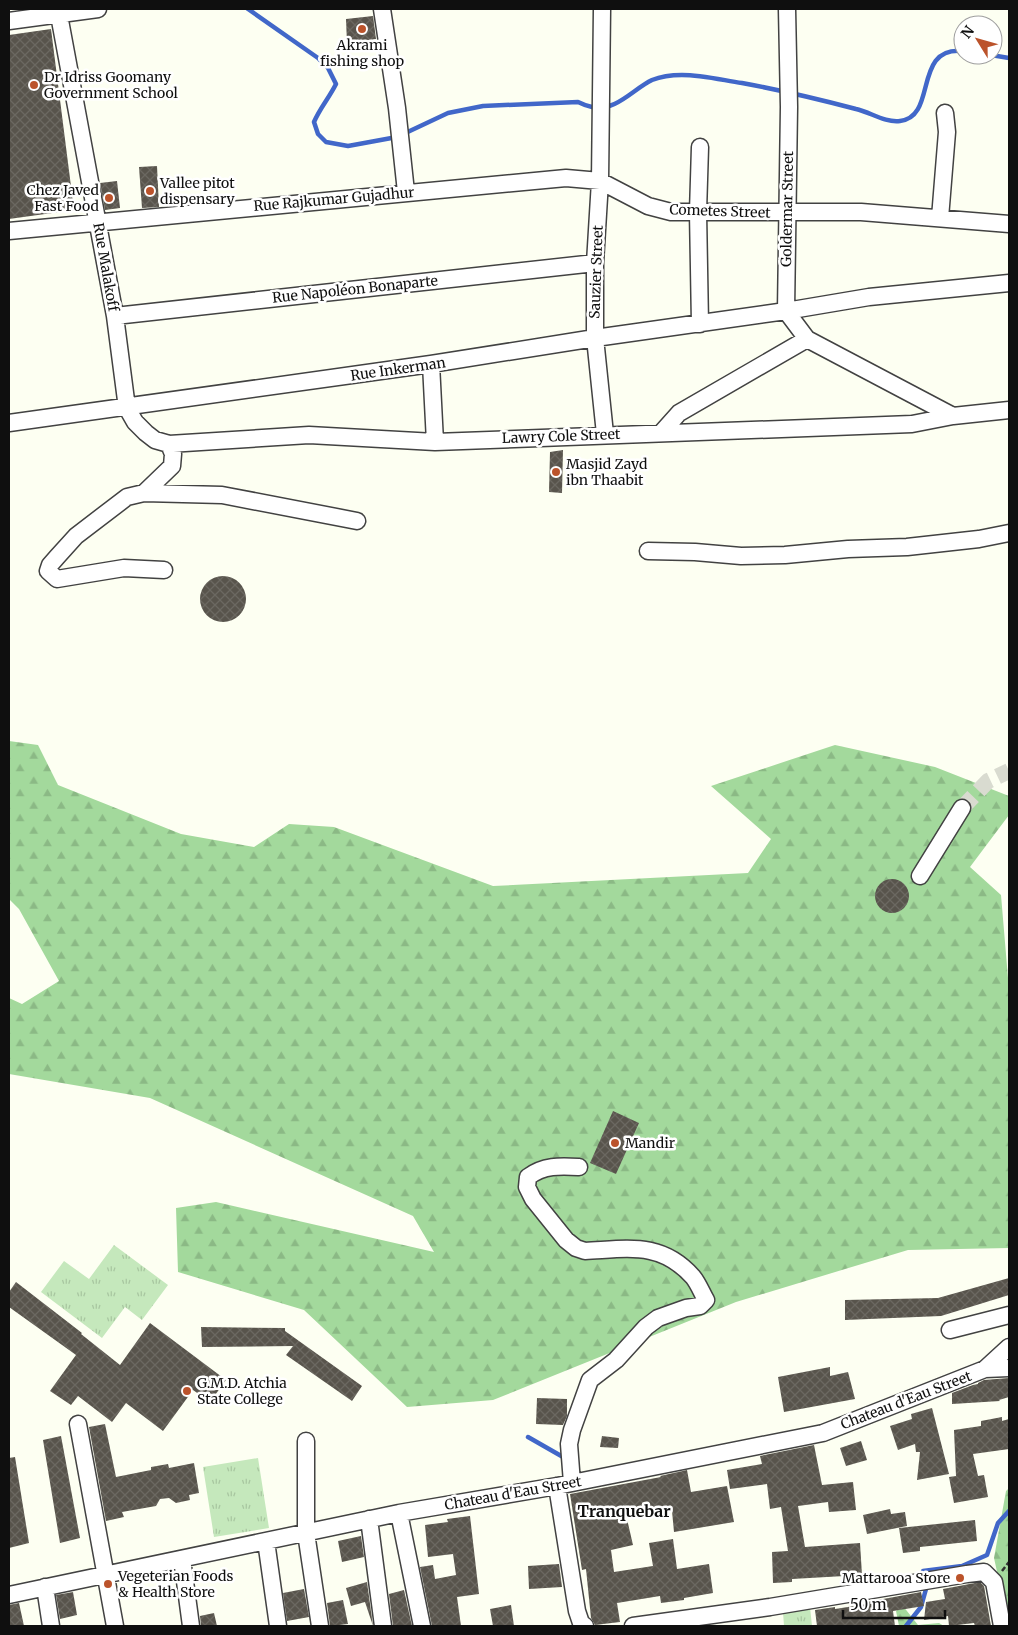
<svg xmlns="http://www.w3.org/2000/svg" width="1018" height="1635" font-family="Merriweather,serif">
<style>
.grass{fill:url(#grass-tufts)}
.forest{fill:url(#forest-firs)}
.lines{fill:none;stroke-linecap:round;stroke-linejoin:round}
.stream{stroke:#4167c9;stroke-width:4.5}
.building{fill:url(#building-cross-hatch)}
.minor-tunnel{stroke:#d9dbd0;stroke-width:16;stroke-dasharray:16 8;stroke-linecap:butt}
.minor-casing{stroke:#424242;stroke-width:19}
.path{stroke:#313131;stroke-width:2.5;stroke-dasharray:5 2.5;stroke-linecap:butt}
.minor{stroke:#fff;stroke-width:16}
.poi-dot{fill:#bb532b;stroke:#fff;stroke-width:2}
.labels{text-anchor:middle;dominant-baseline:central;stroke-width:5;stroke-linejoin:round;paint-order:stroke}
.poi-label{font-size:14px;fill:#0f0f0f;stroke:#fff;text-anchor:start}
.street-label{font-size:14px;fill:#0f0f0f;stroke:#fff}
.quarter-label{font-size:16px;font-weight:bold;fill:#0f0f0f;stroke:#fff}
</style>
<defs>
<pattern id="grass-tufts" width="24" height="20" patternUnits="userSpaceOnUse" patternTransform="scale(1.25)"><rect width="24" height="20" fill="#c5e8bc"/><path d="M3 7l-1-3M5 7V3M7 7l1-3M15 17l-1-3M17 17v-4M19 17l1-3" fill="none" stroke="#a8c6a0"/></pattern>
<pattern id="forest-firs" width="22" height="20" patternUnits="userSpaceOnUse" patternTransform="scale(1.25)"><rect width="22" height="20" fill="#a3d99c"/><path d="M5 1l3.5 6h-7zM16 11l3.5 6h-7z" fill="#8bb985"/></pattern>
<pattern id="building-cross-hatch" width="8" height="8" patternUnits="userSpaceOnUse" patternTransform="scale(1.25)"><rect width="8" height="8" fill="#58544c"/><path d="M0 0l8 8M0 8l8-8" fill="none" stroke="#6b6861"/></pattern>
</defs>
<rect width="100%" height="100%" fill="#fdfff2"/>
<path class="grass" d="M114,1245L168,1285L142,1320L125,1307L102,1338L41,1292L64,1261L89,1279Z
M258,1458L269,1528L214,1537L203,1467Z
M810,1607L812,1626H784L783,1612Z"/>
<path class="forest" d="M9,741L38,745L58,785L181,834L254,847L289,824L334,827L493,886L748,873L771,839L711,786L835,745L935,767L1009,796V815L970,867L1001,895L1008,978L1009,979V1248L908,1250L736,1302L493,1400L407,1407L304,1310L178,1272L176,1208L216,1202L434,1252L413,1216L150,1098L9,1074V998L22,1004L59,981L19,909L9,899Z
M1009,1488V1626L994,1558L1006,1491Z
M903,1606L918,1625L939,1623L944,1626H899L896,1611Z"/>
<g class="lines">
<path class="stream" d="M248,9L318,58L328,68L336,84C329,98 320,108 314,122L318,134L326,142L348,146L397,137L448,113L483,106L578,102C582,104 587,106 592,107C616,112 633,89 652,80C662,76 672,75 682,75C702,75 722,80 742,83C780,90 818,99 856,109C870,112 885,123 900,121C938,117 912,46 963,51
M991,55L1009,58
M528,1437L563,1457L564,1460
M923,1571L962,1566L987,1555L998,1523L1009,1511
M906,1626L921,1607L926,1589"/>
</g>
<path class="building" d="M373,16L376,39L347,44L346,19Z
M51,29L74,210L9,219V35Z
M157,166L159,207L142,208L139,167Z
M117,181L120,208L105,210L100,183Z
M563,450L562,493L549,492L550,452Z
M200 599a23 23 0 1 1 46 0a23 23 0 1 1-46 0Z
M875 896a17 17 0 1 1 34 0a17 17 0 1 1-34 0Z
M613,1111L639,1123L616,1174L590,1163Z
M1009,1278V1295L941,1316L845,1320V1300L938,1298Z
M16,1282L82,1333L81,1334L120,1365L150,1323L226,1380L210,1402L193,1390L163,1431L126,1403L112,1422L78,1396L71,1405L50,1391L76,1355L9,1307V1292Z
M201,1327L285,1328V1331L362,1386L352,1401L286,1355L293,1346L202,1347Z
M830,1367V1376L848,1372L855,1399L784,1412L778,1377Z
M1009,1378V1397L999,1400L1000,1401L952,1404V1393L973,1385L978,1384V1383L984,1380Z
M537,1398L567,1399V1416L563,1425L536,1424Z
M932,1408L949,1474L917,1480L920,1452H916L915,1444L898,1450L890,1426L912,1419L911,1414Z
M1002,1417V1421L1009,1419V1449L973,1454L978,1476L984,1475L988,1497L954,1503L949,1477L956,1476L954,1430L981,1426V1421Z
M105,1424L116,1477L151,1470V1467L168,1464L169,1468L194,1463L199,1493L189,1495L190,1500L176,1503L169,1498L160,1499L156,1506L122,1512L124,1517L106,1521L89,1427Z
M61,1436L80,1538L60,1543L43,1440Z
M602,1436L619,1438L618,1448L600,1447Z
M861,1441L867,1460L846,1466L840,1448Z
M814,1445L822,1485L853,1482L856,1510L829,1512L828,1502L798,1506L805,1547L860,1543L862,1575L792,1579V1582L773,1583L772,1552L788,1551L781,1507L770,1509L767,1484L730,1489L727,1470L762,1464L760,1456Z
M15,1457L29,1543L9,1548V1458Z
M687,1470L691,1492L727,1486L734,1522L674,1532L672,1511L627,1519L633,1545L611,1550L614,1572L653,1566L649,1543L673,1539L677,1569L709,1564L713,1593L684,1598V1600L661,1603L660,1596L617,1603L620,1622L595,1625L591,1618L586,1569L582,1570L570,1494L661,1477L660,1476Z
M890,1509L891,1514L905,1512L907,1526L867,1534L863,1515Z
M470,1516L479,1594L457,1597L461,1626H432L420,1567L433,1565L435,1579L456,1575L453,1554L428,1557L425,1525L448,1522L447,1519Z
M975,1520L977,1541L920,1547V1551L903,1553L899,1528Z
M361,1536L364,1557L342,1562L338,1541Z
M559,1564L562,1587L529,1589L528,1566Z
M367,1582L373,1626L365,1602L351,1606L346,1588Z
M980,1582L984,1586L991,1626H975L974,1623L949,1626L948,1616L924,1620L926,1602L945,1599L943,1589Z
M304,1589L309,1617L287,1621L283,1593Z
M404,1590L412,1626H393L389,1594Z
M73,1592L77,1615L60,1619L56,1595Z
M921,1592L924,1606L893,1611L895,1626H817L815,1610L835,1607V1609L867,1604V1602Z
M343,1600L348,1624L330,1626L327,1603Z
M19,1603L24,1626H9V1605Z
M511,1605L514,1626H493L490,1609Z
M214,1613L217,1626H201L200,1616Z"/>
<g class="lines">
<path class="minor-tunnel" d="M962,808L988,781L1009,771"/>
<defs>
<path id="minor" d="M61,9L59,15L115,316L127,408L135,422L146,433L155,440L169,444L309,435L435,442L912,424L953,416L1009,410
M382,9L397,108L406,192
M602,9L600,181L595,263V338L605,434
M9,21L98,9
M700,147L698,212L700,324
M940,218L947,132L945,113
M9,231L566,178L600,181L648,206L671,212H861L1009,224
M786,311L789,107L787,9
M786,311L807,339L953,416
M115,316L595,263
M431,364L435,442
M9,423L431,364L595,338L786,311L869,297L1009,283
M662,432L679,413L807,339
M144,493L172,466L173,454L169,444
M648,551L695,552L741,556L785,555L848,549L907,547L979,539L1009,533
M164,570L124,568L57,579L48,571L50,565L57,557L76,536L127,497L144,493L222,495L357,521
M920,876L962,808
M950,1330L1009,1315
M985,1369L1009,1347
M78,1424L115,1626
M306,1441V1533L320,1626
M572,1483L569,1444L572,1430L590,1380L616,1360L646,1327L658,1318L686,1308L700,1306L706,1300C702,1293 698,1283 693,1277C661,1241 628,1249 585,1251L576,1248L566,1240L533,1199L527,1187L528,1177C544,1165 560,1166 579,1167
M557,1486L577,1611L581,1623L585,1626
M399,1513L422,1626
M369,1519L383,1626
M266,1541L278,1626
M182,1559L191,1626
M45,1587L51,1626
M9,1595L399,1513L557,1486L823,1433L985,1369L1009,1368
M633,1626L770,1607L967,1574L984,1572L994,1582L1002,1626"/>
</defs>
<use href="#minor" class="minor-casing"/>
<path class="path" d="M1002,1571L1009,1562"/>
<use href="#minor" class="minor"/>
</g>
<g class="poi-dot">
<circle cx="362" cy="29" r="5"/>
<circle cx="34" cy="85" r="5"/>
<circle cx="150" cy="191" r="5"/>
<circle cx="109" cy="198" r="5"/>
<circle cx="556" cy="472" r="5"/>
<circle cx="615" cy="1143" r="5"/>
<circle cx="187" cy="1391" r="5"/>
<circle cx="960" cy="1578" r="5"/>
<circle cx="108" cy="1584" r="5"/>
</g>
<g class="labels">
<g class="poi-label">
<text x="362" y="45" text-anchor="middle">Akrami<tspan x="362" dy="16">fishing shop</tspan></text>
<text x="44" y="77">Dr Idriss Goomany<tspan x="44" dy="16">Government School</tspan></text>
<text x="160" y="183">Vallee pitot<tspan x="160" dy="16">dispensary</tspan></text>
<text x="99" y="190" text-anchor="end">Chez Javed<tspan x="99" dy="16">Fast Food</tspan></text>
<text x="566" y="464">Masjid Zayd<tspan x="566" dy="16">ibn Thaabit</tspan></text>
<text x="625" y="1143">Mandir</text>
<text x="197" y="1383">G.M.D. Atchia<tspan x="197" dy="16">State College</tspan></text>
<text x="118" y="1576">Vegeterian Foods<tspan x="118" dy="16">&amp; Health Store</tspan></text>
<text x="950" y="1578" text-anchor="end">Mattarooa Store</text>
</g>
<g class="street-label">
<text transform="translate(334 199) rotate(-5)">Rue Rajkumar Gujadhur</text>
<text transform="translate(787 209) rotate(-89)">Goldermar Street</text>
<text transform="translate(720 211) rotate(2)">Cometes Street</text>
<text transform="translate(106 267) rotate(80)">Rue Malakoff</text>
<text transform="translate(596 272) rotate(-88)">Sauzier Street</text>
<text transform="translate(355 289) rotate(-6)">Rue Napoléon Bonaparte</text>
<text transform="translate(398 369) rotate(-8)">Rue Inkerman</text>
<text transform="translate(561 436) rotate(-2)">Lawry Cole Street</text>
<text transform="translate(906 1400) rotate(-21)">Chateau d'Eau Street</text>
<text transform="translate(513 1493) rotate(-10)">Chateau d'Eau Street</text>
</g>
<g class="quarter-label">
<text x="624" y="1511">Tranquebar</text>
</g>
</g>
<rect width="1018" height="1635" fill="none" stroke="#0f0f0f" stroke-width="20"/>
<g transform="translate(978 40) rotate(307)"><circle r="24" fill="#ffffff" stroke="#9f9f9f"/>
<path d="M0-4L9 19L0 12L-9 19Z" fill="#bb532b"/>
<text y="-8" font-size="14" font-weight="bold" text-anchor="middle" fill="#0f0f0f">N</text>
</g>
<path d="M843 1610v8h102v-8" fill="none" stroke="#0f0f0f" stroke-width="2.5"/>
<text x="850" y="1610" font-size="15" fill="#0f0f0f" stroke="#ffffff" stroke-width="4" paint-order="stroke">50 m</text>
</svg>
